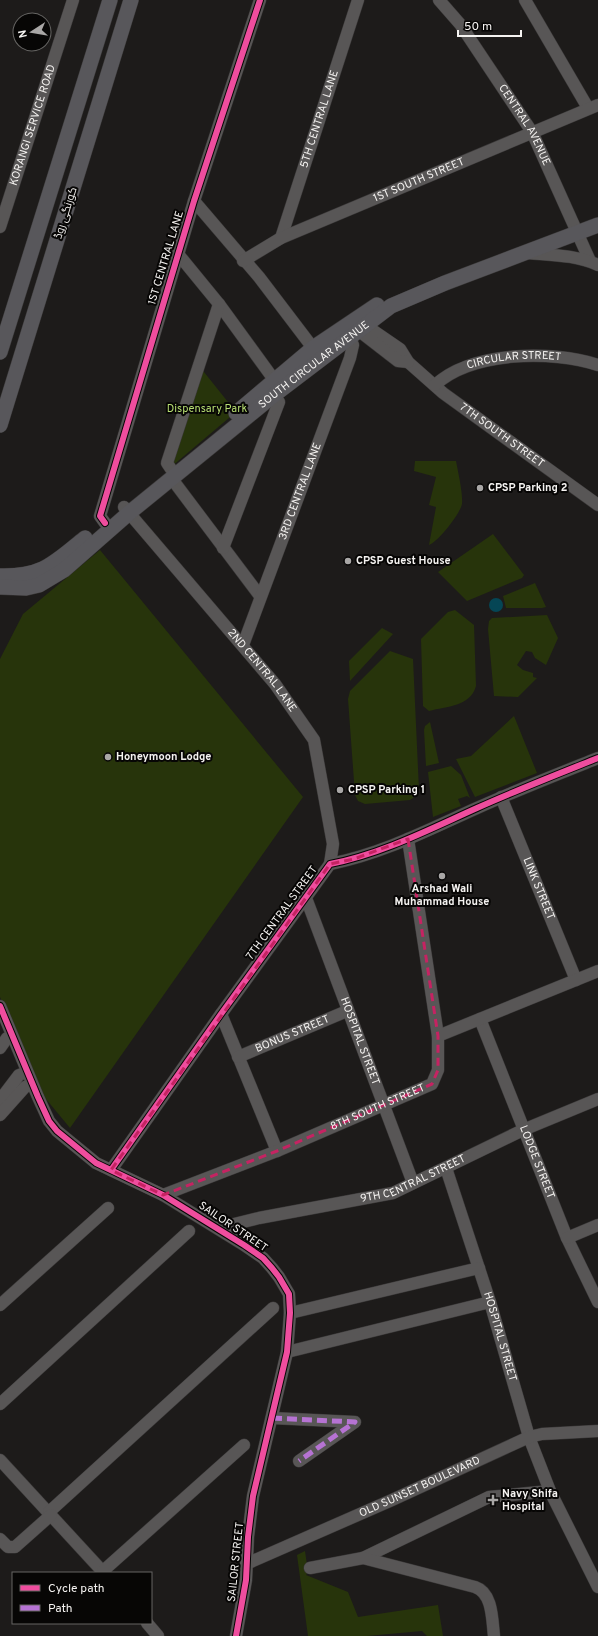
<svg xmlns="http://www.w3.org/2000/svg" width="598" height="1636" font-family="Overpass,Cairo,sans-serif">
<style>
.green{fill:#27340b}
.water{fill:#054655}
.lines{fill:none;stroke-linecap:round;stroke-linejoin:round}
.minor-casing{stroke:#3a3838;stroke-width:13}
.major-casing{stroke:#3a3838;stroke-width:16}
.minor{stroke:#585656;stroke-width:12}
.major{stroke:#58575b;stroke-width:15}
.quiet{stroke:#b673d3;stroke-width:5;stroke-dasharray:10 5;stroke-linecap:butt}
.cycleway-casing{stroke:#070605;stroke-width:8}
.cycleway{stroke:#ef4d9e;stroke-width:6}
.marked{fill:none;stroke:#c52362;stroke-width:3;stroke-dasharray:8 5;stroke-linejoin:round}
.poi-dot{fill:#a9a7a6;stroke:#070605;stroke-width:1.5}
.labels{text-anchor:middle;dominant-baseline:central;stroke-width:4;stroke-linejoin:round;paint-order:stroke}
.street-label{font-size:11px;fill:#f5f3f1;stroke:#070605}
.park-label{font-size:11px;fill:#b8df73;stroke:#070605}
.poi-label{font-size:11px;font-weight:bold;fill:#f5f3f1;stroke:#070605;text-anchor:start}
</style>
<rect width="100%" height="100%" fill="#1d1b1a"/>
<path class="green" d="M200,367L236,412L171,467Z
M415,461H456C458,472 463,493 462,504C460,514 438,542 429,545L436,507L429,505L436,477L414,471Z
M493,534L524,575L522,578L467,601L438,572Z
M100,550L303,797L70,1128L41,1093L0,997V659L23,614Z
M535,583L546,607L542,608H506L503,596Z
M455,610L474,625L476,686C470,707 447,706 429,711L423,706L421,639L448,612Z
M547,615L558,638L546,665L535,658L532,652L526,651L517,665L523,670L533,673V677L537,678L518,697L494,696L488,629L489,621L492,618Z
M382,628L393,634L350,681L349,661Z
M390,651L413,659L419,790L416,796L410,800L365,804L358,801L355,795L348,699L350,691Z
M514,716L537,773L475,797L456,759L471,756Z
M430,722L439,763L426,766L424,730L425,726Z
M451,766L461,775L470,798L467,796L458,799L461,806L433,817L428,772Z
M305,1551L308,1572L306,1575L348,1592L358,1617L438,1605L443,1636H427L422,1631L367,1636H308L297,1555Z"/>
<path class="water" d="M489 605a7 7 0 1 1 14 0a7 7 0 1 1-14 0Z"/>
<g class="lines">
<defs>
<g id="minor">
<path id="s1" d="M439,0L460,24L532,132L590,261"/>
<path d="M525,0L588,108"/>
<path d="M194,201L259,277L313,348"/>
<path id="s2" d="M0,227L73,0"/>
<path id="s3" d="M281,238L358,0"/>
<path d="M528,253C551,255 577,255 598,265"/>
<path d="M178,254L219,304L275,381"/>
<path id="s4" d="M243,261L281,238L598,105"/>
<path id="s5" d="M365,325L400,349L408,362L443,393L598,505"/>
<path d="M358,330L398,361L408,362"/>
<path id="s6" d="M435,385C472,351 552,350 598,365"/>
<path d="M171,469L167,463L219,304"/>
<path d="M172,479L260,596"/>
<path id="s7" d="M124,507L275,684L314,740L333,844L330,864"/>
<path d="M105,523L100,516L194,201L260,0"/>
<path d="M223,548L279,402L274,395"/>
<path id="s8" d="M243,645L350,358L353,345L349,337"/>
<path id="s9" d="M501,797L576,980"/>
<path d="M408,839L438,1036"/>
<path id="s10" d="M306,898L413,1183"/>
<path d="M0,1006L38,1097L49,1121L57,1131L96,1163L163,1195L244,1245L263,1258L272,1268L279,1277L289,1294L290,1313L287,1352L253,1496L248,1537L246,1580L236,1636"/>
<path d="M221,1014L277,1151"/>
<path id="s11" d="M480,1019L567,1238L598,1302"/>
<path d="M0,1048L7,1038L12,1036"/>
<path id="s12" d="M238,1057L347,1011"/>
<path d="M0,1100L19,1075L27,1072"/>
<path d="M0,1115L25,1087L32,1084"/>
<path id="s13" d="M446,1168L490,1302L529,1437L550,1491L598,1587"/>
<path d="M111,1170L221,1014L330,864C382,854 430,829 477,808C517,790 558,774 598,758"/>
<path id="s14" d="M163,1195L277,1151L432,1084L438,1070V1036L598,971"/>
<path id="s15" d="M218,1228L259,1218L393,1193L523,1130L598,1099"/>
<path d="M567,1238L598,1225"/>
<path d="M0,1305L108,1208"/>
<path d="M290,1313L479,1268"/>
<path d="M287,1352L490,1302"/>
<path d="M0,1404L189,1231"/>
<path d="M272,1418L355,1422L299,1461"/>
<path d="M0,1460L104,1573"/>
<path d="M49,1512L273,1308"/>
<path d="M0,1539L8,1547H15L51,1515"/>
<path d="M363,1558L489,1497L550,1491"/>
<path id="s16" d="M246,1564L392,1500L529,1437L542,1434L598,1431"/>
<path d="M310,1568L363,1558L475,1587C493,1593 492,1620 494,1636"/>
<path d="M103,1571L244,1445"/>
<path d="M147,1623L158,1636"/>
</g>
<g id="major">
<path d="M0,352L110,0"/>
<path d="M236,413L313,348L377,305"/>
<path d="M0,425L131,0"/>
<path d="M0,576C43,577 54,563 85,538"/>
<path id="s17" d="M0,587L26,588L39,585L64,570L129,513L274,395L391,306L445,283L598,225"/>
</g>
</defs>
<use href="#minor" class="minor-casing"/>
<use href="#major" class="major-casing"/>
<use href="#minor" class="minor"/>
<use href="#major" class="major"/>
<path class="quiet" d="M272,1418L355,1422L299,1461"/>
<defs>
<path id="cycleway" d="M105,523L100,516L194,201L260,0
M0,1006L38,1097L49,1121L57,1131L96,1163L163,1195L244,1245L263,1258L272,1268L279,1277L289,1294L290,1313L287,1352L253,1496L248,1537L246,1580L236,1636
M111,1170L221,1014L330,864C382,854 430,829 477,808C517,790 558,774 598,758"/>
</defs>
<use href="#cycleway" class="cycleway-casing"/>
<use href="#cycleway" class="cycleway"/>
</g>
<path class="marked" d="M408,839L438,1036V1070L432,1084L277,1151L163,1195L111,1170L330,864L354,859Z"/>
<g class="poi-dot">
<circle cx="480" cy="488" r="4"/>
<circle cx="348" cy="561" r="4"/>
<circle cx="108" cy="757" r="4"/>
<circle cx="340" cy="790" r="4"/>
<circle cx="442" cy="876" r="4"/>
<path d="M491 1494h4v4h4v4h-4v4h-4v-4h-4v-4h4z"/>
</g>
<g class="labels">
<g class="street-label">
<text stroke="none"><textPath href="#s3" startOffset="125">5TH CENTRAL LANE</textPath></text>
<text stroke="none"><textPath href="#s2" startOffset="107">KORANGI SERVICE ROAD</textPath></text>
<text stroke="none"><textPath href="#s1" startOffset="152">CENTRAL AVENUE</textPath></text>
<text stroke="none"><textPath href="#s4" startOffset="194">1ST SOUTH STREET</textPath></text>
<text transform="translate(66 213) rotate(-73)">کورنگی روڈ</text>
<text transform="translate(166 258) rotate(-73)">1ST CENTRAL LANE</text>
<text stroke="none"><textPath href="#s6" startOffset="85">CIRCULAR STREET</textPath></text>
<text stroke="none"><textPath href="#s17" startOffset="392">SOUTH CIRCULAR AVENUE</textPath></text>
<text stroke="none"><textPath href="#s5" startOffset="177">7TH SOUTH STREET</textPath></text>
<text stroke="none"><textPath href="#s8" startOffset="164">3RD CENTRAL LANE</textPath></text>
<text stroke="none"><textPath href="#s7" startOffset="214">2ND CENTRAL LANE</textPath></text>
<text stroke="none"><textPath href="#s9" startOffset="99">LINK STREET</textPath></text>
<text transform="translate(282 913) rotate(-54)">7TH CENTRAL STREET</text>
<text stroke="none"><textPath href="#s12" startOffset="59">BONUS STREET</textPath></text>
<text stroke="none"><textPath href="#s10" startOffset="153">HOSPITAL STREET</textPath></text>
<text stroke="none"><textPath href="#s14" startOffset="232">8TH SOUTH STREET</textPath></text>
<text stroke="none"><textPath href="#s11" startOffset="154">LODGE STREET</textPath></text>
<text stroke="none"><textPath href="#s15" startOffset="202">9TH CENTRAL STREET</textPath></text>
<text transform="translate(233 1227) rotate(34)">SAILOR STREET</text>
<text stroke="none"><textPath href="#s13" startOffset="177">HOSPITAL STREET</textPath></text>
<text stroke="none"><textPath href="#s16" startOffset="190">OLD SUNSET BOULEVARD</textPath></text>
<text transform="translate(236 1562) rotate(-84)">SAILOR STREET</text>
</g>
<g class="park-label">
<text x="207" y="409">Dispensary Park</text>
</g>
<g class="poi-label">
<text x="488" y="488">CPSP Parking 2</text>
<text x="356" y="561">CPSP Guest House</text>
<text x="116" y="757">Honeymoon Lodge</text>
<text x="348" y="790">CPSP Parking 1</text>
<text x="442" y="889" text-anchor="middle">Arshad Wali<tspan x="442" dy="13">Muhammad House</tspan></text>
<text x="502" y="1494">Navy Shifa<tspan x="502" dy="13">Hospital</tspan></text>
</g>
</g>
<rect x="12" y="1572" width="140" height="52" fill="#070605" stroke="#666563"/>
<rect x="20" y="1585" width="20" height="6" fill="#ef4d9e" stroke="#666563"/>
<text x="48" y="1592" font-size="12" fill="#f5f3f1">Cycle path</text>
<rect x="20" y="1605" width="20" height="6" fill="#b673d3" stroke="#666563"/>
<text x="48" y="1612" font-size="12" fill="#f5f3f1">Path</text>
<g transform="translate(32 32) rotate(258)"><circle r="19" fill="#070605" stroke="#666563"/>
<path d="M0-3L7 15L0 10L-7 15Z" fill="#a9a7a6"/>
<text y="-6" font-size="11" font-weight="bold" text-anchor="middle" fill="#f5f3f1">N</text>
</g>
<path d="M458 30v6h63v-6" fill="none" stroke="#f5f3f1" stroke-width="2"/>
<text x="464" y="30" font-size="12" fill="#f5f3f1" stroke="#070605" stroke-width="3" paint-order="stroke">50 m</text>
</svg>
